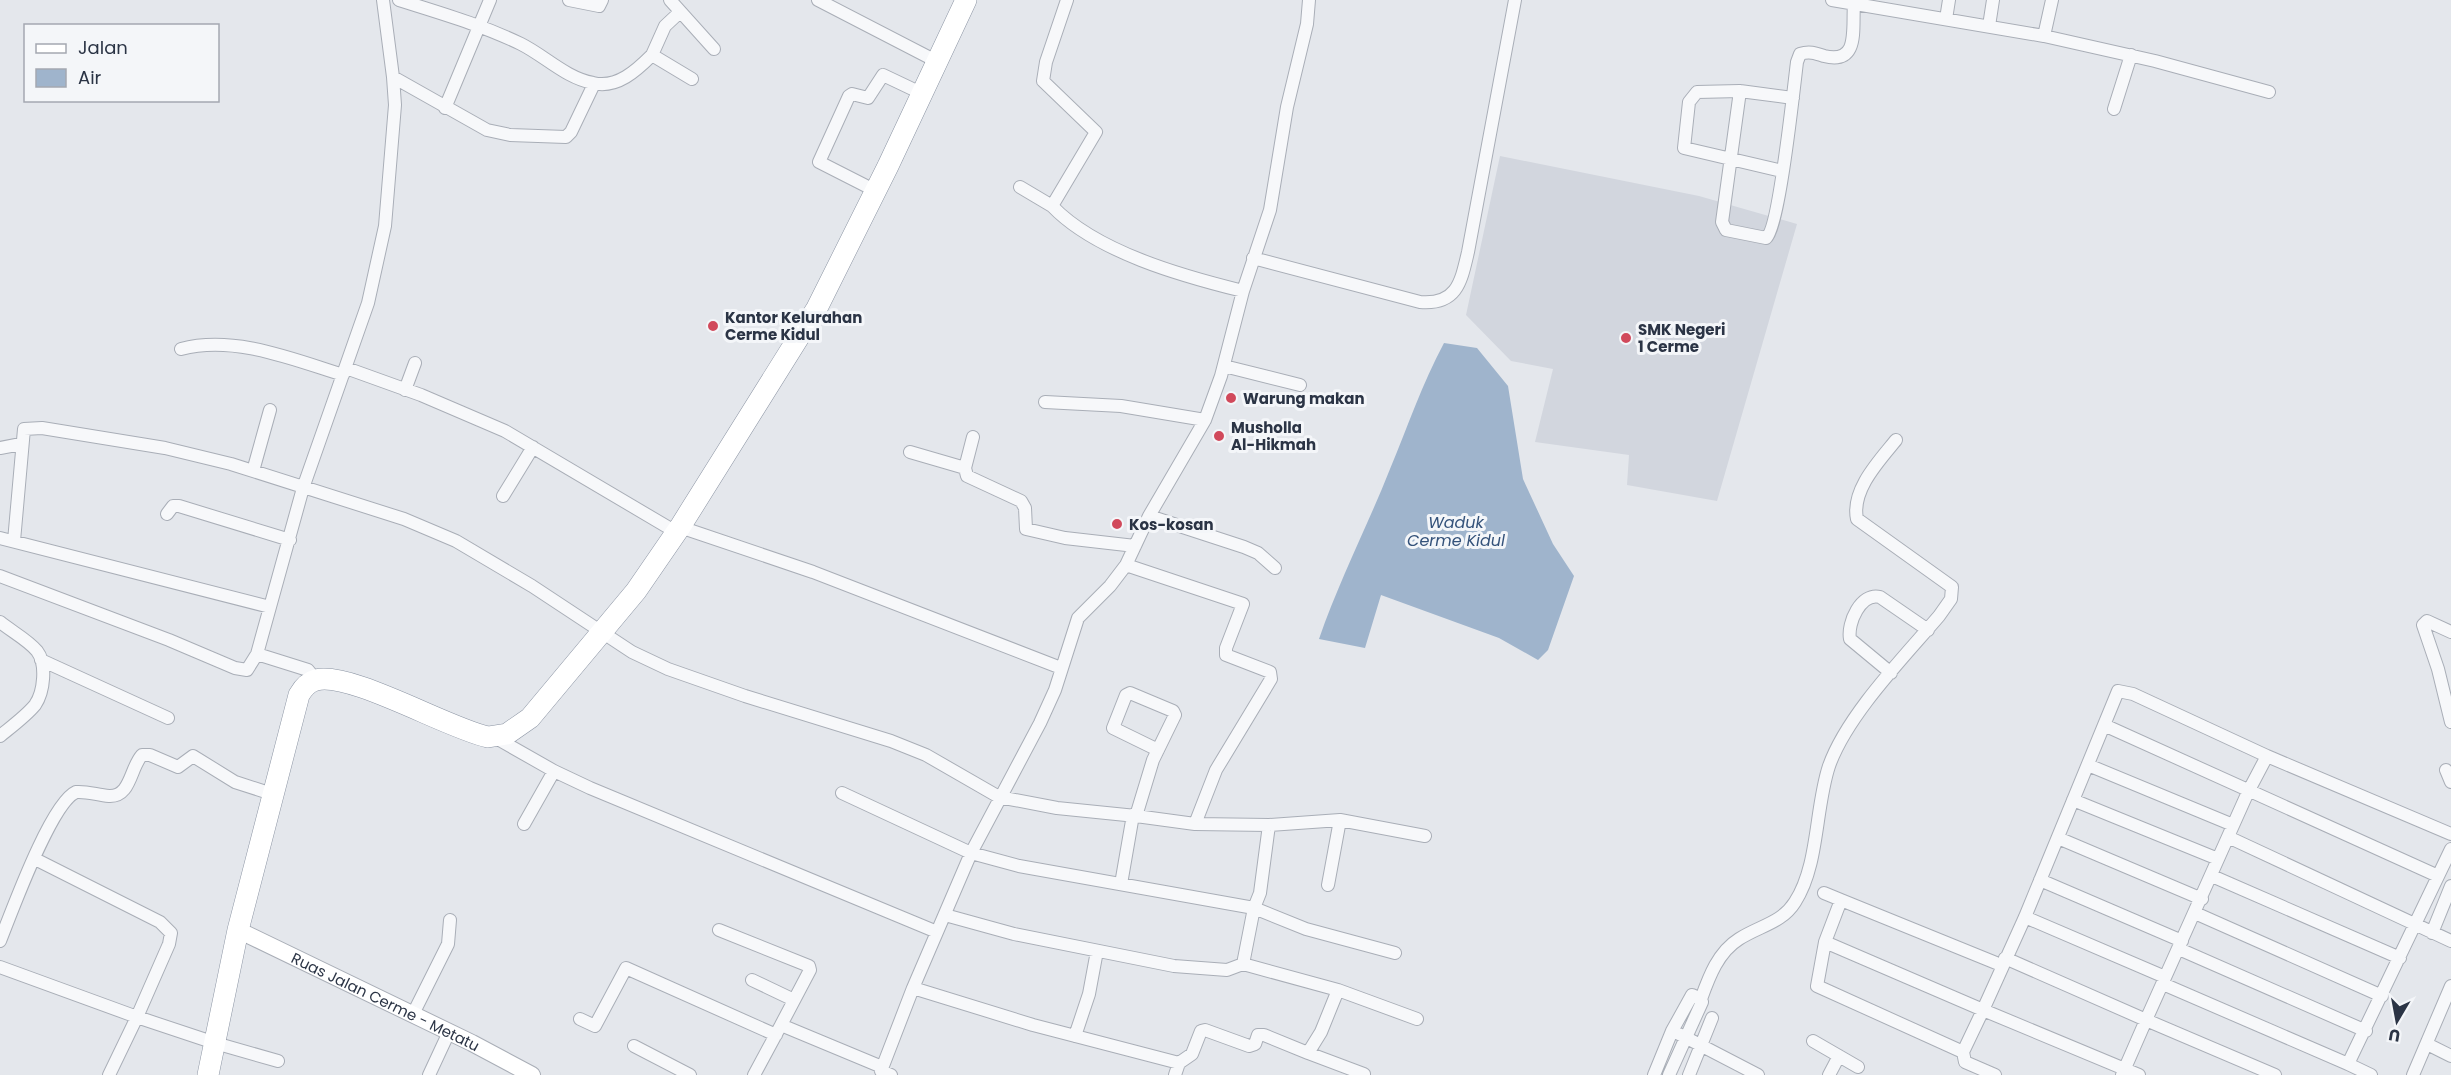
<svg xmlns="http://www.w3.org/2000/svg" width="2451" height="1075" font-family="Poppins,sans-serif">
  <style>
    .built { fill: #d2d6de }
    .water { fill: #9fb4cc }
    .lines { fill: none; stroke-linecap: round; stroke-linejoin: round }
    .street-casing { stroke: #a9aeb7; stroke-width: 14 }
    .secondary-casing { stroke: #a9aeb7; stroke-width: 18 }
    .highway-casing { stroke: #8b94a3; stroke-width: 22 }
    .street { stroke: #f7f8fa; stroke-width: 12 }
    .secondary { stroke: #fff; stroke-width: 16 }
    .highway { stroke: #fff; stroke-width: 21 }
    .poi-dot { fill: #d1495b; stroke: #f4f6f9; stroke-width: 2 }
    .labels { text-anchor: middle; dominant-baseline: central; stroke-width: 6; stroke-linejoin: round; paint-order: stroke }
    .poi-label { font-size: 15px; font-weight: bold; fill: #2b3445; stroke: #f4f6f9; text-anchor: start }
    .street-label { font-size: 15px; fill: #2b3445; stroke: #f4f6f9 }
    .water-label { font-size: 16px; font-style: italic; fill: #34527a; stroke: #f4f6f9 }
  </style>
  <rect width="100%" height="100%" fill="#e4e7ec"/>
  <path class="built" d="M 1500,156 L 1699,196 L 1797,224 L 1717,501 L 1627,485 L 1629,455 L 1535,442 L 1553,369 L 1511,361 L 1466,315 Z"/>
  <path class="water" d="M 1444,343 L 1477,348 L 1508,386 L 1523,479 L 1553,544 L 1574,576 L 1548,650 L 1538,660 L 1499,638 L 1381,595 L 1365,648 L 1319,639 C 1339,581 1367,527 1390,469 C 1408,426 1422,384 1444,343 Z"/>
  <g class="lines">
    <g class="street-casing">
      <path id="street" d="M 383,0 L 393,77 L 487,130 L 510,135 L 566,137 L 571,132 L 594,84
        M 399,0 C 440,13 482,25 521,44 C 545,56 566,78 593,83 C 617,89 637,70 652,55
        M 569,0 L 599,6 L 602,0
        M 670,0 L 714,49
        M 818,0 L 938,62
        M 1067,0 L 1046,62 L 1043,81 L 1096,132 L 1052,206 C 1096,252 1182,276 1243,291
        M 1832,0 L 2044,36 L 2155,61 L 2269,92
        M 680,12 L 665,26 L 652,55 L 692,79
        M 1946,19 L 1949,0
        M 1989,26 L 1993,0
        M 2044,36 L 2052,0
        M 1740,91 L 1722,222 L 1726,230 L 1766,238 C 1779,229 1794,86 1797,62 L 1800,54 C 1809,51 1815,53 1824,56 C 1860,65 1852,29 1854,4
        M 445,108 L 490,0
        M 2114,109 L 2131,55
        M 1782,171 L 1684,148 L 1689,102 L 1697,92 L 1740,91 L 1793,98
        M 1020,187 L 1052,206
        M 876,191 L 819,162 L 849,96 L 852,94 L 868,98 L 883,75 L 923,94
        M 1253,258 L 1420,302 C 1457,305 1461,282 1468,252 L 1515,0
        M 181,349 C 234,335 292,359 343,375
        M 1224,366 L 1300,385
        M 346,368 L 421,395 L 505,431 L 676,532
        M 405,390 L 415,363
        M 1045,402 L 1121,406 L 1205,420
        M 973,437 L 965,468 L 967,476 L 1021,501 L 1025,508 L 1026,529 L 1065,538 L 1135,546
        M 0,448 L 21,444
        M 910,452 L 965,468
        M 253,471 L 270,410
        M 503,496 L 533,447
        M 167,514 L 173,506 L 179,506 L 290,540
        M 1149,516 L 1244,547 L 1258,553 L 1275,568
        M 680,527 L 813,572 L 1061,668
        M 0,538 L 270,607 L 303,488 L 368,303 L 385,226 L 395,105 L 393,77
        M 14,541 L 24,429 L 42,428 L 165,448 L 231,464 L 404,519 L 456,541 L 532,586 L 632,652 L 668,669 L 745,696 L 891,741 L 926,755 L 999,797 L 1057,808 L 1136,816
        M 1126,565 L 1243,604 L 1226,648 L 1226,655 L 1270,672 L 1271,679 L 1216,770 L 1195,824 L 1269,825 L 1340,820 L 1425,836
        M 0,576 L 169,640 L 235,668 L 247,670 L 257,654
        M 270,607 L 257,654 L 308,670 L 316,680
        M 0,622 C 11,631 28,640 37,651 C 47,664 44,692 35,705 C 26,716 11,727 0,736
        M 2451,632 L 2427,621 L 2423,625 L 2438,669 L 2451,722
        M 41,660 L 168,718
        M 1891,673 L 1850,639 C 1847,623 1861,592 1880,597 L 1928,630
        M 2104,725 L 2438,876
        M 496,738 L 554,771 L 590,788 L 937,932
        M 1158,750 L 1113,728 L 1126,695 L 1130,693 L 1173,711 L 1175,715 L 1153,760 L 1136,816 L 1195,824
        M 2267,756 L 2248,792 L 2146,1020 L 2275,1075
        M 2088,765 L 2233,825
        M 2446,770 L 2451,782
        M 842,793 L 971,853 L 1019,866 L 1254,908 L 1260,893 L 1269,825
        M 2073,800 L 2218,859
        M 524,824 L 554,771
        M 2228,837 L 2451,941
        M 2058,838 L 2202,899
        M 2212,876 L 2400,958
        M 2040,880 L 2182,941
        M 1121,884 L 1133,815
        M 1328,885 L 1340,820
        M 1824,893 L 1841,900
        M 2195,913 L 2382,996
        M 2025,917 L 2165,977
        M 719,930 L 809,966 L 810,970 L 781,1025
        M 2432,933 L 2451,886
        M 0,941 C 12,911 51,803 76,792 C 87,791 97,795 109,796 C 131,797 130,768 142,755 L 150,755 L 178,767 L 193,756 L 235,782 L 272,794
        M 1825,942 L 1841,900 L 2001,965
        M 2179,949 L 2366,1031
        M 2005,958 L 2146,1020 L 2122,1075
        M 1243,964 L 1254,908 L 1306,929 L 1395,953
        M 0,967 L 137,1017 L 169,944 L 171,933 L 160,922 L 35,859
        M 752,980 L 794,1000
        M 2163,984 L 2348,1064 L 2451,849
        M 913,988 L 1033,1025 L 1179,1063 L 1192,1054 L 1201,1031 L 1205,1030 L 1249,1046 L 1255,1044 L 1258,1035 L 1264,1035 L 1308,1053 L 1321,1032 L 1338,990 L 1243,964 L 1227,970 L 1174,966 L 1014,934 L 945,915
        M 1338,990 L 1417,1019
        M 1701,999 C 1709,977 1718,952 1739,939 C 1759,926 1782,923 1795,902 C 1819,865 1815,808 1829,766 C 1847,715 1904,657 1939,616 L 1951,599 L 1952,587 L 1857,519 C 1851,490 1879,461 1896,440
        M 413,1014 L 448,944 L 450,920
        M 580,1019 L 595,1026 L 626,968 L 776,1035
        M 1679,1034 L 1758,1075
        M 1075,1036 L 1089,994 L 1097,951
        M 1813,1041 L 1858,1067
        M 2427,1044 L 2451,1056
        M 634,1046 L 690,1075
        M 1963,1052 L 1817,986 L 1825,942 L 1983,1010 L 2025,917 L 2118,691 L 2133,694 L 2267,756 L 2451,834
        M 1308,1053 L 1364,1074
        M 2348,1064 L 2371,1075
        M 109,1075 L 137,1017 L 215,1043 L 278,1061
        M 429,1075 L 449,1032
        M 754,1075 L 781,1025 L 882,1067
        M 891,1075 L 881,1071 L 913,988 L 971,853 L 1040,723 L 1055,690 L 1078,618 L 1110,586 L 1126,565 L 1149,516 L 1205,420 L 1221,376 L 1243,291 L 1270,210 L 1287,107 L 1307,24 L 1309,0
        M 1175,1075 L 1179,1063
        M 1654,1075 L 1672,1031 L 1692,995 L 1701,999 L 1702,1002 L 1669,1075
        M 1689,1075 L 1712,1018
        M 1829,1075 L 1839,1056
        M 1995,1075 L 1965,1062 L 1963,1052 L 1983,1010 L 2139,1075
        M 2413,1075 L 2451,986"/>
    </g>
    <g class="secondary-casing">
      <g id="secondary">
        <path id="s1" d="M 238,930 L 472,1043 L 532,1075"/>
      </g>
    </g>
    <g class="highway-casing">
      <path id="highway" d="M 208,1075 L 238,930 L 299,695 C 303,688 308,682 316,680 C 350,671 449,729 488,737 L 507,734 L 530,718 L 636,591 L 680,527 L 817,308 L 888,166 L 966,0"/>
    </g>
    <use href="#street" class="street"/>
    <use href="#secondary" class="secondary"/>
    <use href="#highway" class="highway"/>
  </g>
  <g class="poi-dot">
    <circle cx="713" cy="326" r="6"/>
    <circle cx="1626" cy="338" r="6"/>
    <circle cx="1231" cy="398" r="6"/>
    <circle cx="1219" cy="436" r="6"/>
    <circle cx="1117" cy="524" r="6"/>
  </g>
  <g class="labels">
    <g class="poi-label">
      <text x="725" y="317">Kantor Kelurahan<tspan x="725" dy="17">Cerme Kidul</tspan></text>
      <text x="1638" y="329">SMK Negeri<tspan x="1638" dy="17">1 Cerme</tspan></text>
      <text x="1243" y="398">Warung makan</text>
      <text x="1231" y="427">Musholla<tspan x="1231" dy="17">Al-Hikmah</tspan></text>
      <text x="1129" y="524">Kos-kosan</text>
    </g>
    <g class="street-label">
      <text stroke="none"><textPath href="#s1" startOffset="164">Ruas Jalan Cerme - Metatu</textPath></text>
    </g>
    <g class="water-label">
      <text x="1456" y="522">Waduk<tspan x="1456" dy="18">Cerme Kidul</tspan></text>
    </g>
  </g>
  <rect x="24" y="24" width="195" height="78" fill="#f4f6f9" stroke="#a4a8b1" stroke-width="1.5"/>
  <rect x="36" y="44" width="30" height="9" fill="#ffffff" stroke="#a4a8b1" stroke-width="1.5"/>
  <text x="78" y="54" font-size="18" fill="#2b3445">Jalan</text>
  <rect x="36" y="69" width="30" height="18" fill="#9fb4cc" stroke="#a4a8b1" stroke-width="1.5"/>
  <text x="78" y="84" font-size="18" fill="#2b3445">Air</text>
  <g transform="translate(2397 1021) rotate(190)" stroke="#f4f6f9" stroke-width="4.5" paint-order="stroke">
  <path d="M0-4.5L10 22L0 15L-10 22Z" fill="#2b3445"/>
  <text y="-9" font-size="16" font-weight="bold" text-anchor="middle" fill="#2b3445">U</text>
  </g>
</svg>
